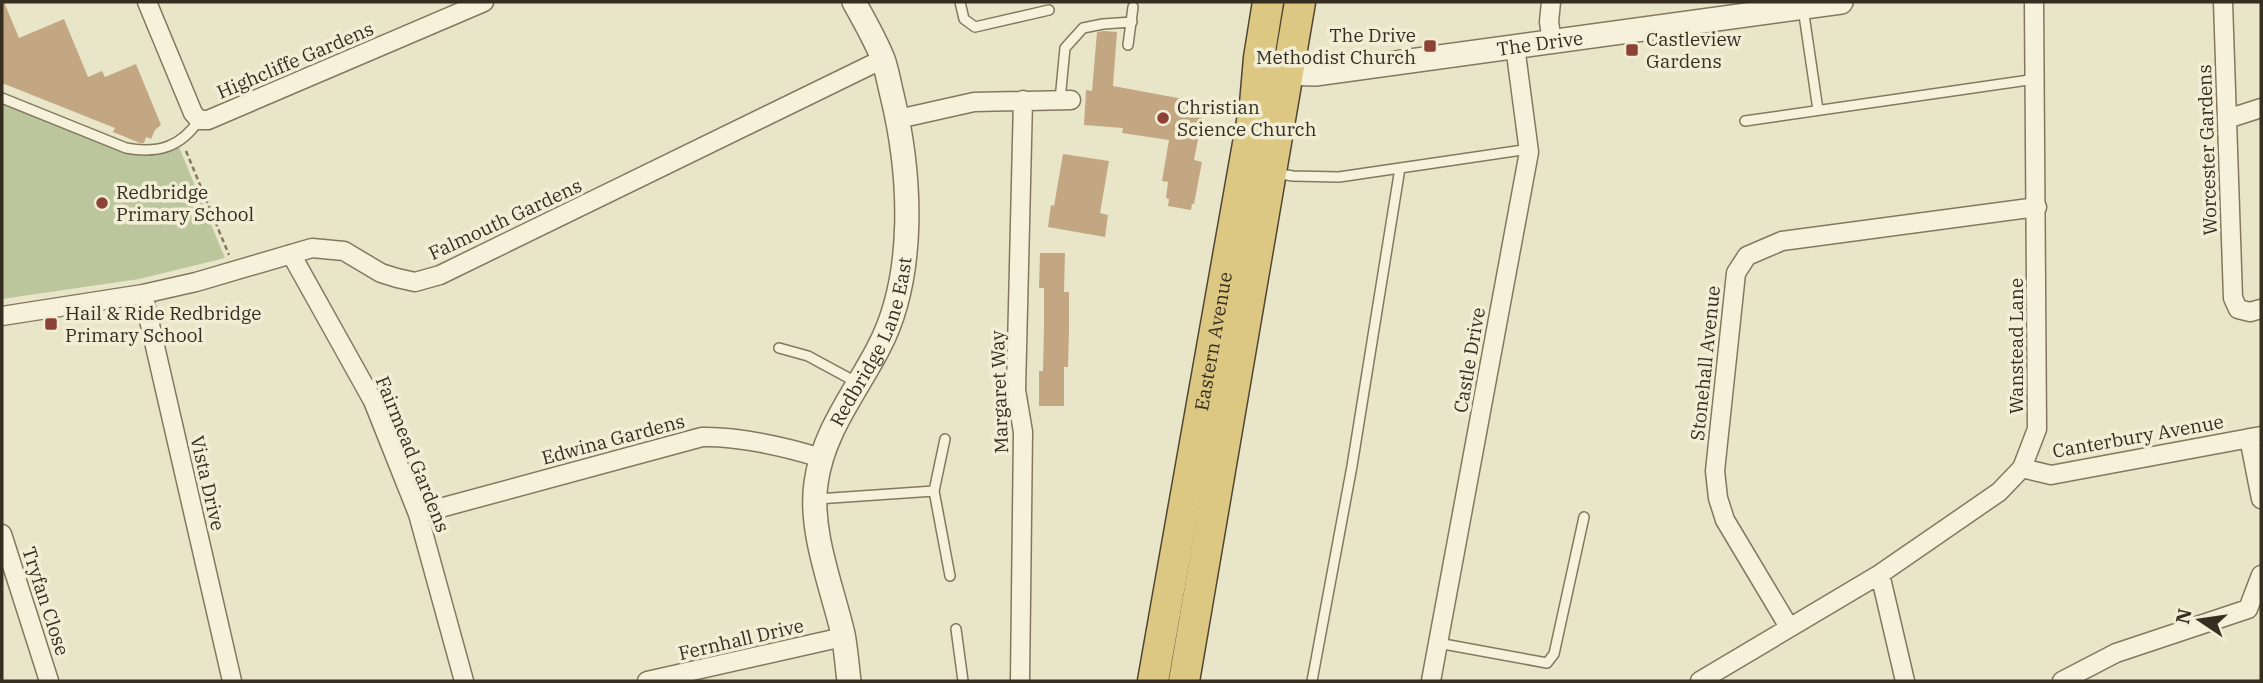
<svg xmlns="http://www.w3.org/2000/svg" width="2263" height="683" font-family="'IBM Plex Serif',serif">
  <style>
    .green { fill: #bbc69c }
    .building { fill: #c3a782 }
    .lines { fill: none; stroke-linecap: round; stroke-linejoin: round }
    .service-casing { stroke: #83785f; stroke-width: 12 }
    .minor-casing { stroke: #83785f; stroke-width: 21 }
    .tertiary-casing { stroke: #83785f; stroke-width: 26 }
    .trunk-casing { stroke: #524632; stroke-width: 33 }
    .path { stroke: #83785f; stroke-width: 2.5; stroke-dasharray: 5 3.5; stroke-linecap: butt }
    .service { stroke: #f5f1da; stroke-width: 9 }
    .minor { stroke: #f5f1da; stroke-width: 18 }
    .tertiary { stroke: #f5f1da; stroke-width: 23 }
    .trunk { stroke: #dcc783; stroke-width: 30 }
    .poi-dot { fill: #8c4235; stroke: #f2eed6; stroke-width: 2.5 }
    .labels { text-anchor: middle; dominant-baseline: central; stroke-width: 7; stroke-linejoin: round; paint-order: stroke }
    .poi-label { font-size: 19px; fill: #352e21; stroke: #f2eed6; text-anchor: start }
    .street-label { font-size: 19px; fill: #352e21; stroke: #f2eed6 }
  </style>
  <rect width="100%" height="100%" fill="#e9e5c8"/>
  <path class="green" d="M 2,102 L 131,153 L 156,155 L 179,147 L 225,258 L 139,279 L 2,299 Z"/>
  <path class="building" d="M 2,2 L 4,2 L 19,38 L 64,19 L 88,77 L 102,71 L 105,77 L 136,64 L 161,125 L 155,130 L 151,139 L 146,137 L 144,143 L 140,143 L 113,132 L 115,128 L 2,83 Z
    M 1104,31 L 1117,32 L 1113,86 L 1205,103 L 1194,160 L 1202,162 L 1194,204 L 1192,204 L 1191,210 L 1168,206 L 1169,199 L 1166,198 L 1168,182 L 1162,181 L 1169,140 L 1122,133 L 1123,128 L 1084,125 L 1086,90 L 1092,91 L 1097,32 Z
    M 1063,154 L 1109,161 L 1100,213 L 1108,215 L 1105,237 L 1048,227 L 1051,205 L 1054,206 Z
    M 1040,253 L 1065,253 L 1064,292 L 1069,292 L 1069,331 L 1068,367 L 1064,367 L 1064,406 L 1039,406 L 1039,371 L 1043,371 L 1044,327 L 1044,288 L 1039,288 Z"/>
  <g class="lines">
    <g class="service-casing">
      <path id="service" d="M 960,2 L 964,19 L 975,27 L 1049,10
        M 1803,8 L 1818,110
        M 1128,45 L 1133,7
        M 2,98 L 126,148 C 158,154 181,147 199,120
        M 1060,100 L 1065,48 L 1083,28 L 1103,24 L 1132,22
        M 1745,121 L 2036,79
        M 1274,173 L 1293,176 L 1339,177 L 1529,149
        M 779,348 L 808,356 L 856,382
        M 945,439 L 934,491 L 950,576
        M 817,499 L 934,491
        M 956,629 L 963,681
        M 1438,643 L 1547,663 L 1554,654 L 1584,517
        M 1312,681 L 1352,466 L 1400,168"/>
    </g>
    <g class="minor-casing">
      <path id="minor" d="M 147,2 L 193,113 L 199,120 L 208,120 L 484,2
        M 1551,2 L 1549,22 L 1552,41
        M 2223,2 L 2233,298 L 2238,309 L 2250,312 L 2261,309
        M 898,119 L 974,102 L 1071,100
        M 2227,119 L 2261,108
        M 291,254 L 373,401 L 418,514 L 464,681
        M 143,294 L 232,681
        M 2,316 L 143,294 L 196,282 L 312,248 L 344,251 L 381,273 L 397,278 L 415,282 L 440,275 L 883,59
        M 2249,438 L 2261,499
        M 2022,468 L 2051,475 L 2261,436
        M 418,514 L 702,437 C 737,436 787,447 821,458
        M 2,534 L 49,681
        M 1880,574 L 1905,681
        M 1789,627 L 1725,520 L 1718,498 L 1715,471 L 1736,273 L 1747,256 L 1782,241 L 2037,207
        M 647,681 L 843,637
        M 1020,681 L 1023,432 L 1016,390 L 1023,100
        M 1431,681 L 1529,152 L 1515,46
        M 1700,681 L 1880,574 L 1999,492 L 2022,468 L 2037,429 L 2034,2
        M 2062,681 L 2116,653 L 2248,609 L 2261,575"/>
    </g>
    <g class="tertiary-casing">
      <g id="tertiary">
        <path id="s1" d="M 1275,76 L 1279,73 L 1315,74 L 1841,2"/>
        <path id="s2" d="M 849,681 C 847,666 846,649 843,634 C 832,587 809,531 816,483 C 823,432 855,393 878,349 C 917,276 911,173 892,95 C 889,83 887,70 883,59 C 875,39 864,20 854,2"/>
      </g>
    </g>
    <g class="trunk-casing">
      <g id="trunk">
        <path id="s3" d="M 1153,681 L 1255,104 L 1259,58 L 1268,2"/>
        <path d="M 1184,681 L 1300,2"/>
      </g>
    </g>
    <path class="path" d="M 186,151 L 229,255"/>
    <use href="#service" class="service"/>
    <use href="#minor" class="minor"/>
    <use href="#tertiary" class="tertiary"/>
    <use href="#trunk" class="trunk"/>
  </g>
  <g class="poi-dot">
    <rect x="1423" y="39" width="14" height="14" rx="3.5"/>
    <rect x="1625" y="43" width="14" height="14" rx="3.5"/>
    <circle cx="1163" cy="118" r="7"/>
    <circle cx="102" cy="203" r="7"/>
    <rect x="44" y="317" width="14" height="14" rx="3.5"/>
  </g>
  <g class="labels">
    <g class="poi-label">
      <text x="1416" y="35" text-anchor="end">The Drive<tspan x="1416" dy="22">Methodist Church</tspan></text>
      <text x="1646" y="39">Castleview<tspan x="1646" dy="22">Gardens</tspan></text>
      <text x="1177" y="107">Christian<tspan x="1177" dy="22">Science Church</tspan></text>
      <text x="116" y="192">Redbridge<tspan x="116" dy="22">Primary School</tspan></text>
      <text x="65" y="313">Hail &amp; Ride Redbridge<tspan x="65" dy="22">Primary School</tspan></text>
    </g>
    <g class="street-label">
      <text stroke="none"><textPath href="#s1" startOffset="268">The Drive</textPath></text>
      <text transform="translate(295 60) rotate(-23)">Highcliffe Gardens</text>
      <text transform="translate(2207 150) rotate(-92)">Worcester Gardens</text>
      <text transform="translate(505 219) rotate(-25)">Falmouth Gardens</text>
      <text stroke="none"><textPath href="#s2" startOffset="355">Redbridge Lane East</textPath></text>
      <text stroke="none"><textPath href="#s3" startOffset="345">Eastern Avenue</textPath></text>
      <text transform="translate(2016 346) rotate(-90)">Wanstead Lane</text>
      <text transform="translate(1469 360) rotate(-80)">Castle Drive</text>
      <text transform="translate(1705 363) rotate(-84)">Stonehall Avenue</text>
      <text transform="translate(999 392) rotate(-92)">Margaret Way</text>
      <text transform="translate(2138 436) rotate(-10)">Canterbury Avenue</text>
      <text transform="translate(613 439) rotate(-15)">Edwina Gardens</text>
      <text transform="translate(413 454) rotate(68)">Fairmead Gardens</text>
      <text transform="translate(208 483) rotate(77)">Vista Drive</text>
      <text transform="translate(46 601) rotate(72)">Tryfan Close</text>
      <text transform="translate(741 639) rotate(-13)">Fernhall Drive</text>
    </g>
  </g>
  <rect width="2263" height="683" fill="none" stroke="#352e21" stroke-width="7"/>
  <g transform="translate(2200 620) rotate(283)" stroke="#f2eed6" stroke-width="5" paint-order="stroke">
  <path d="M0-5L12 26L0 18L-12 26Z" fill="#352e21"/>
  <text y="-10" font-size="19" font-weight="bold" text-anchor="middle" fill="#352e21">N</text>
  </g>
</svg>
